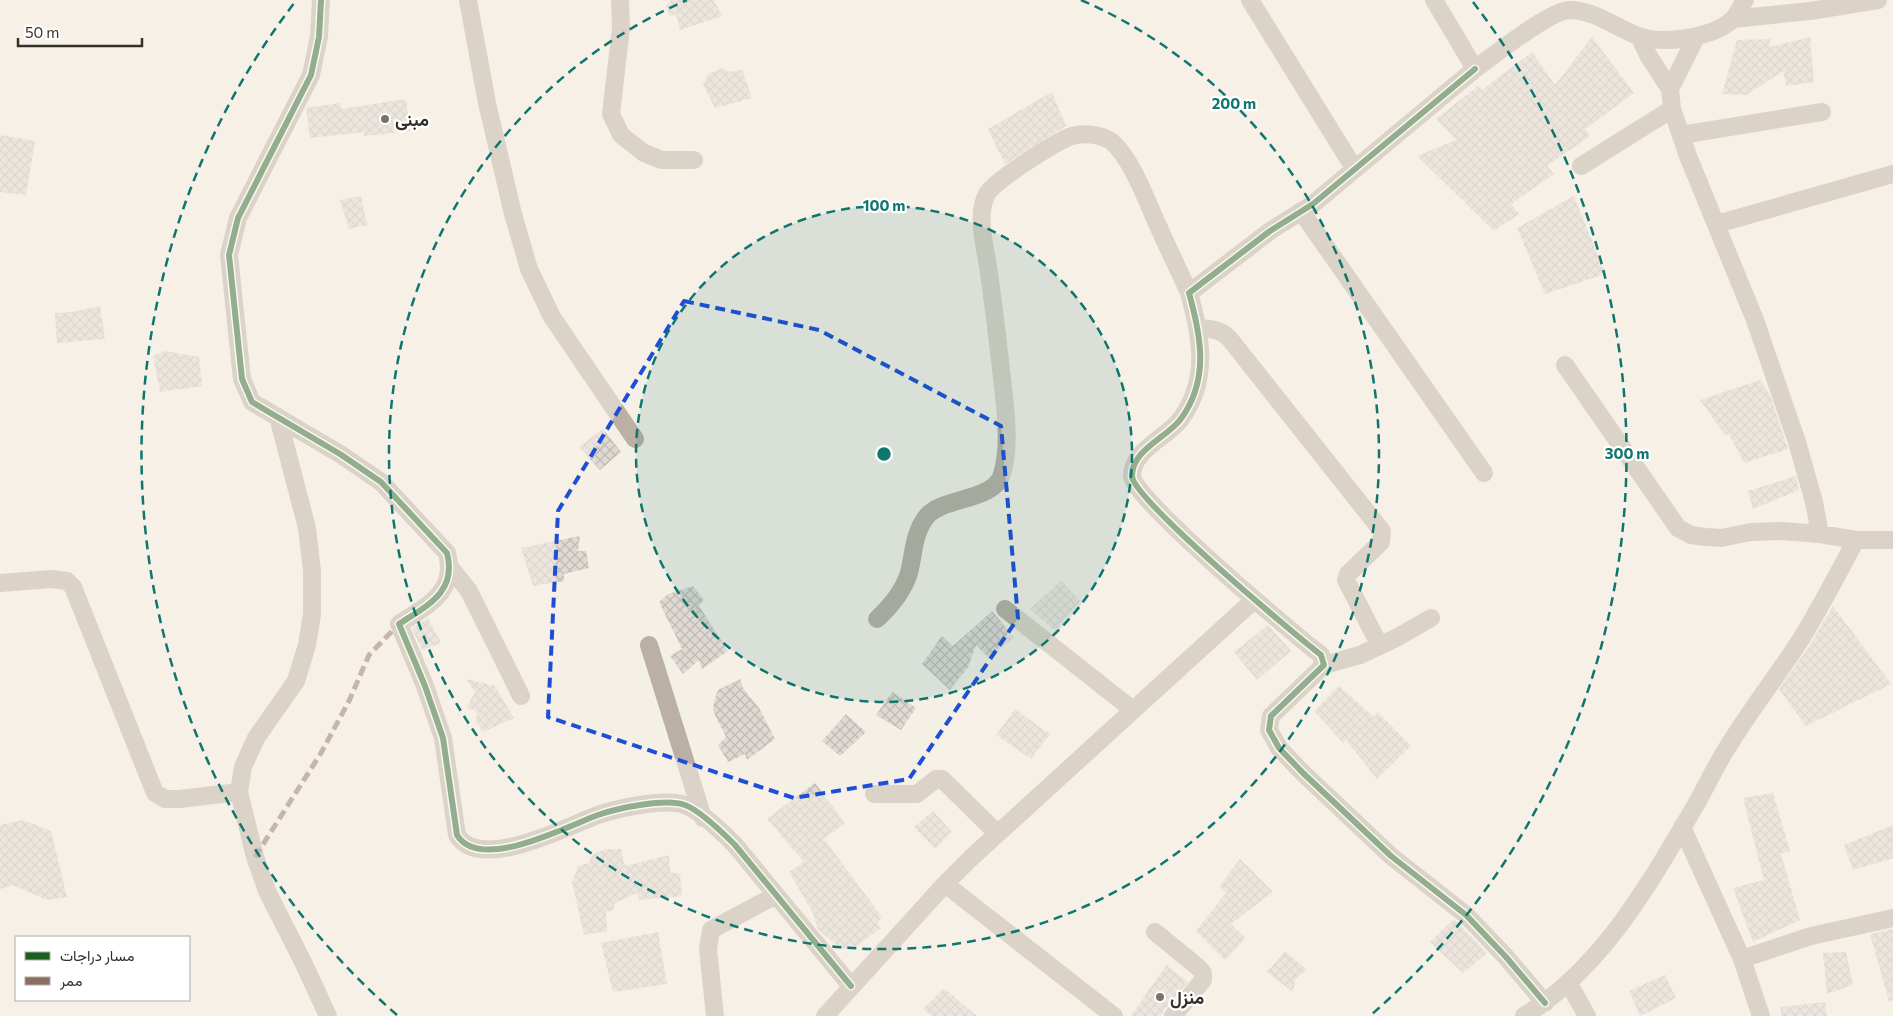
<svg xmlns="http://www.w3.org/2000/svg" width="1893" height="1016" font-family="Commissioner,Vazirmatn,sans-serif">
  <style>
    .building { fill: url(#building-cross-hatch) }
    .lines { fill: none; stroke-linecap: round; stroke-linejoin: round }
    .street { stroke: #bab0a4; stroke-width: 18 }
    .quiet { stroke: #8d6e63; stroke-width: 5; stroke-dasharray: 10 5; stroke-linecap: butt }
    .cycleway-casing { stroke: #fff; stroke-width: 9 }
    .cycleway { stroke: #1b5e20; stroke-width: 6 }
    .marked { fill: none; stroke: #1d4ed8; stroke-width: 4; stroke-dasharray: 10 6; stroke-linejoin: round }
    .ring { fill: none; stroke: #0f766e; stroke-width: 2.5; stroke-dasharray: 9 6 }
    .poi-dot { fill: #78736b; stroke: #fff; stroke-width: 2 }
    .labels { text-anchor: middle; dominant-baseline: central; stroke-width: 4.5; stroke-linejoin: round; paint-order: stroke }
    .poi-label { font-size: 18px; font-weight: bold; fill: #343029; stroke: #fff; text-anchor: start }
    .centre { fill: #0f766e; stroke: #fff; stroke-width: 2.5 }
    .ring-label { font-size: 15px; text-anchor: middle; font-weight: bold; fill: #0f766e; stroke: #fff; stroke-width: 4.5; stroke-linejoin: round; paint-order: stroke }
  </style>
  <defs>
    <pattern id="building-cross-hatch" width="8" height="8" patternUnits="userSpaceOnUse" patternTransform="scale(1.25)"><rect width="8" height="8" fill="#dfd8d3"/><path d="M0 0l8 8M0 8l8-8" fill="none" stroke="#c0bab5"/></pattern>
  </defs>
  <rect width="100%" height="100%" fill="#f5f0e6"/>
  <path class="building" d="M 671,0 L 714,0 L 722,16 L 680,30 L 676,14 L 670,17 L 666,5 Z
    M 1592,37 L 1634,93 L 1585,129 L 1590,136 L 1547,166 L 1554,174 L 1511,204 L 1519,214 L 1494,231 L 1417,156 L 1456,140 L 1436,119 L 1478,86 L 1482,90 L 1532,52 L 1555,85 Z
    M 1810,37 L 1814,82 L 1786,86 L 1783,71 L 1746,95 L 1722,94 L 1737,40 L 1770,39 L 1770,47 Z
    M 723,68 L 730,72 L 742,70 L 752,98 L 715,108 L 703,85 L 708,74 Z
    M 1052,92 L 1066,126 L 1005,164 L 988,129 Z
    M 406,99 L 410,131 L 364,136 L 364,132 L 310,138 L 306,108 L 340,103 L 341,109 Z
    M 0,135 L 35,141 L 26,195 L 0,192 Z
    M 361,196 L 367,225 L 349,229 L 340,200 Z
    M 1574,196 L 1605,274 L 1545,294 L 1517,228 Z
    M 100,306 L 105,339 L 57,343 L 55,313 L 72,312 Z
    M 165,351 L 199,357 L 202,386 L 160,392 L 153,356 Z
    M 1760,380 L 1770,395 L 1788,449 L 1744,463 L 1729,434 L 1725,435 L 1700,400 Z
    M 603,429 L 621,452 L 600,470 L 579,447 Z
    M 1796,476 L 1799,490 L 1753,509 L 1748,491 Z
    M 580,536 L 578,551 L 586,551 L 589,568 L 564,574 L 564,581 L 533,586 L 521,548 Z
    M 1061,581 L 1080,601 L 1055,631 L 1030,609 Z
    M 693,586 L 704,600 L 699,606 L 728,651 L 702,669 L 699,660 L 683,674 L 670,656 L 682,649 L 659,602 L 668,594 Z
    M 1833,606 L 1891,684 L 1806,726 L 1779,689 L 1810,645 Z
    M 992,611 L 1014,637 L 989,658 L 976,645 L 968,667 L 950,690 L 922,664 L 942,636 L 953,646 Z
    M 428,618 L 441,643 L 422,650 L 412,628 Z
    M 1268,625 L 1291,651 L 1257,680 L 1234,652 Z
    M 466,679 L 495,686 L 514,718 L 483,732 L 475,720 L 478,713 L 467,707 L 475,692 Z
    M 740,679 L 743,688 L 759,708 L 775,739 L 747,760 L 745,754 L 728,762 L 718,745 L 726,737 L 713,711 L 714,702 L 718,690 Z
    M 1339,686 L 1374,717 L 1378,712 L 1411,746 L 1377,779 L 1346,740 L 1343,743 L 1314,711 Z
    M 892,692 L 916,708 L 901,730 L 876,715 Z
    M 1015,709 L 1050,734 L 1031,759 L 996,735 Z
    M 846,714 L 866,732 L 840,756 L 822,741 Z
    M 815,783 L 845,823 L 824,839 L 882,917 L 877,923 L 881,928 L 854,948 L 841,949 L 818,929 L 813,913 L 789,872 L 804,862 L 767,819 Z
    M 1773,793 L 1790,851 L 1781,854 L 1800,920 L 1753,942 L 1733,888 L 1764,880 L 1743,798 Z
    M 933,811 L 952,832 L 935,849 L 914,827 Z
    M 23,820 L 51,831 L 67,897 L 47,900 L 13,885 L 0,889 L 0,825 Z
    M 1893,825 L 1893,858 L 1853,870 L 1844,845 Z
    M 605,849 L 621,849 L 625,866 L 669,855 L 670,872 L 680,874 L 682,896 L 639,900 L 637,893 L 615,903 L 613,910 L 606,912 L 607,931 L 584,935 L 572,882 L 578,866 L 589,863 L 592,855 Z
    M 1240,859 L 1273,892 L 1231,924 L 1246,938 L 1225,960 L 1196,931 L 1226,893 L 1220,886 Z
    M 1454,919 L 1487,953 L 1463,973 L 1430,942 Z
    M 1893,929 L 1893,1000 L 1889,1001 L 1870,934 Z
    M 658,932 L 667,984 L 613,992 L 601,943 Z
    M 1285,951 L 1307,970 L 1296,978 L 1293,992 L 1267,972 Z
    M 1846,952 L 1853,985 L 1827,994 L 1823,953 Z
    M 1166,965 L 1188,982 L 1165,1009 L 1161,1016 L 1131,1016 Z
    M 1665,975 L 1676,998 L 1640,1016 L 1629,991 Z
    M 944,988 L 977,1016 L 932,1016 L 923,1009 Z
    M 1825,1002 L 1827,1016 L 1781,1016 L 1781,1007 Z"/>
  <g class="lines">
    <path class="street" d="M 321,0 L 319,37 L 311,75 L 238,218 L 229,255 L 242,379 L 252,402 L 340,454 L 381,482 L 447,553 C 457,592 428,605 399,624 L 425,686 L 443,738 L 457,835 C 480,873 567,826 598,815 C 618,808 665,798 685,805 C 701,811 723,833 735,845 L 851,986
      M 468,0 L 487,103 L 513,214 L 529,269 L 552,317 L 635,439
      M 620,0 L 621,28 L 611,114 L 621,135 L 644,153 L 662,160 L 694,160
      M 1250,0 L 1354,168
      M 1434,0 L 1475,69 C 1493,56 1551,9 1571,10 C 1596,11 1616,28 1638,36 C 1663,45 1713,38 1733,19 C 1738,14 1741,6 1745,0
      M 1733,19 L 1810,11 L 1878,0
      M 1639,36 L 1648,55 L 1670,89 L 1672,109 L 1688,156 L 1755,320 L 1797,442 L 1814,502 L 1820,534
      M 1475,69 L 1313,204 L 1270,231 L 1189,293 C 1201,336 1210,380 1180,420 C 1166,438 1132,450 1132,476 C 1133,499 1295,635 1321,655 L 1324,665 L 1271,716 L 1269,730 L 1279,748 L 1303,773 L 1391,856 L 1466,915 L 1506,957 L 1545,1003
      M 1670,89 L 1696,37
      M 1681,135 L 1822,112
      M 1581,166 L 1672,109
      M 1301,211 L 1484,473
      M 1717,224 L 1893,174
      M 1199,328 C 1210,329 1220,329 1229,338 L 1382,531 L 1381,542 L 1348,574 L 1346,580 L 1380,646
      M 1565,365 L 1678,528 L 1691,535 L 1706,537 L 1721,538 L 1751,532 L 1782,531 L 1820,534 L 1856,540 L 1893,540
      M 278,417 L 307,528 L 312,571 L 312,614 L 307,645 L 296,681 L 256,738 L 243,767 L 239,792 L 255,857 L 267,891 L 303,962 L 328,1016
      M 450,567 L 469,591 L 521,696
      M 0,583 L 51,579 L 67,581 L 73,587 L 155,793 L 165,799 L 179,799 L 239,792
      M 1005,609 L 1133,710
      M 877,619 C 891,606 903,592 909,573 C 914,554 913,533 927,516 C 943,497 995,501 1002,474 C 1011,444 1005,408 1002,378 C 998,343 994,308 989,273 C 986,249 975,216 987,194 C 995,180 1053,144 1069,137 C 1081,132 1102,134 1112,142 C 1133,160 1148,205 1160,230 C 1169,251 1180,272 1189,293
      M 649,645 L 703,818
      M 1324,665 L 1360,655 L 1396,638 L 1431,618
      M 874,794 L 917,794 L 936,779 L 942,779 L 997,833
      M 1682,827 L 1742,959 L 1811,936 L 1893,918
      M 945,884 L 1114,1016
      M 1155,932 L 1199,968 L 1203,973 L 1203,980 L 1173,1016
      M 1742,959 L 1761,1016
      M 1569,984 L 1587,1016
      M 715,1016 L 708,949 L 711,930 L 776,895
      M 825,1016 L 945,884 L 971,858 L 1254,600
      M 1524,1016 C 1604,967 1651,881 1698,801 C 1708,783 1717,763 1729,745 C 1751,709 1778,675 1801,639 C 1821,607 1838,573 1856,540"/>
    <path class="quiet" d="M 255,857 L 321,753 L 349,701 L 369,655 L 399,624"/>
    <g class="cycleway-casing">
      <path id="cycleway" d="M 321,0 L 319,37 L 311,75 L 238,218 L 229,255 L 242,379 L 252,402 L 340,454 L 381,482 L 447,553 C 457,592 428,605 399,624 L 425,686 L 443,738 L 457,835 C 480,873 567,826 598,815 C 618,808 665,798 685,805 C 701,811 723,833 735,845 L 851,986
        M 1475,69 L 1313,204 L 1270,231 L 1189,293 C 1201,336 1210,380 1180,420 C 1166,438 1132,450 1132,476 C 1133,499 1295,635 1321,655 L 1324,665 L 1271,716 L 1269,730 L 1279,748 L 1303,773 L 1391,856 L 1466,915 L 1506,957 L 1545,1003"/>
    </g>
    <use href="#cycleway" class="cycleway"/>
  </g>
  <path d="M0 0H1893V1016H0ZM 684,301 L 819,330 L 1001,426 L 1018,618 L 909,779 L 794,798 L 548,717 L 558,511 Z" fill="#f5f0e6" fill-opacity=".55" fill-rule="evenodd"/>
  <path class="marked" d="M 684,301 L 819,330 L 1001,426 L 1018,618 L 909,779 L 794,798 L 548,717 L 558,511 Z"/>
  <circle cx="884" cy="454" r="248" fill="#0f766e" fill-opacity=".12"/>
  <g class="ring">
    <circle cx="884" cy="454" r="248"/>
    <path d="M1081 0A495 495 0 1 1 687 0"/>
    <path d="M397 1015A743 743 0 0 1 295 2M1473 2A743 743 0 0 1 1371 1015"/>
  </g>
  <g class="poi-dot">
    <circle cx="385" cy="119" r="5"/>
    <circle cx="1160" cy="997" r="5"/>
  </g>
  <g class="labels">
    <g class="poi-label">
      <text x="395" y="119">مبنى</text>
      <text x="1170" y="997">منزل</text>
    </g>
  </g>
  <circle cx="884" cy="454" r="8" class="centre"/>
  <g class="ring-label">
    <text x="1234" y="109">200 m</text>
    <text x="884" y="211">100 m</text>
    <text x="1627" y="459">300 m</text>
  </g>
  <rect x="15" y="936" width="175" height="65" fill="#ffffff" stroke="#aeaca9"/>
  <rect x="25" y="952" width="25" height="8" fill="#1b5e20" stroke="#aeaca9"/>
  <text x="60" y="961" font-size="15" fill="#343029">مسار دراجات</text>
  <rect x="25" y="977" width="25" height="8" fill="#8d6e63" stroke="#aeaca9"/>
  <text x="60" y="986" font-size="15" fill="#343029">ممر</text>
  <path d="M18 38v8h124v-8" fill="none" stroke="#343029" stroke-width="2.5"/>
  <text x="25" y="38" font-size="15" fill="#343029" stroke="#ffffff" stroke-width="4" paint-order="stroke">50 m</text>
</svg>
